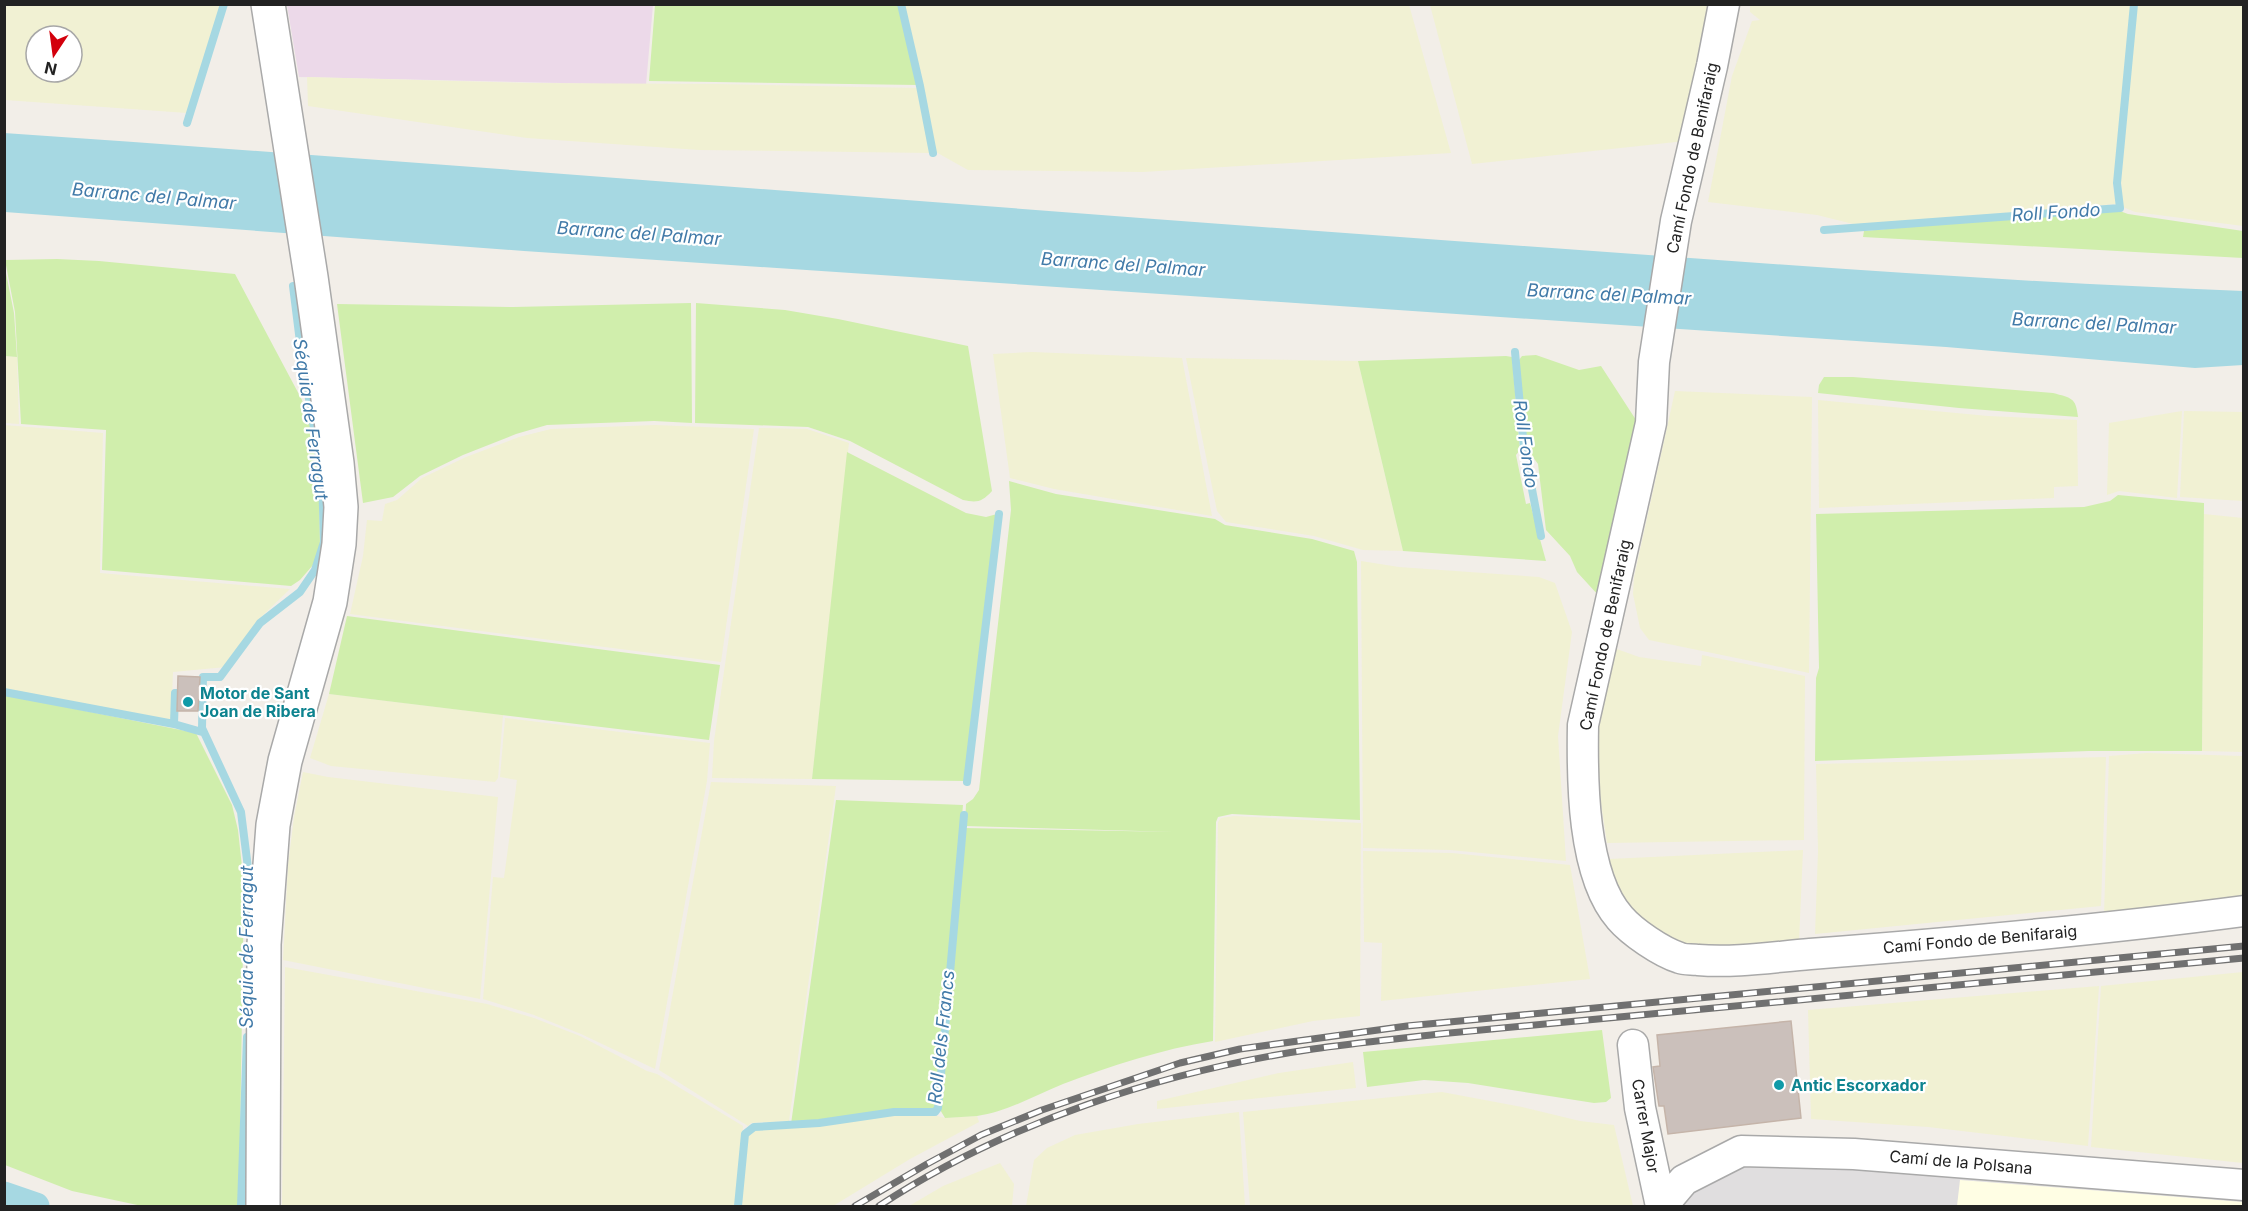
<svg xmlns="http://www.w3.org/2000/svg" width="2248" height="1211" font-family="Inter,sans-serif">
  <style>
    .residential { fill: #e0dedf }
    .industrial { fill: #ecd9e9 }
    .education { fill: #fffee4 }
    .farmland { fill: #f1f1d3; fill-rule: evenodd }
    .grass { fill: #d0eeac }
    .water { fill: #a6d8e2 }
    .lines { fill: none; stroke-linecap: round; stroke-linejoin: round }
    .stream { stroke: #a6d8e2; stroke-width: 8 }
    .canal { stroke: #a6d8e2; stroke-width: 27 }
    .building { fill: #cbc0bb; stroke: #c5b4a9; stroke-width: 1.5 }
    .minor-casing { stroke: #a9a9a9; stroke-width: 33 }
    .tertiary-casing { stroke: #a9a9a9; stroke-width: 36 }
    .minor { stroke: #fff; stroke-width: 30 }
    .tertiary { stroke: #fff; stroke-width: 33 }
    .rail-casing { stroke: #707070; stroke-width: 7 }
    .rail { stroke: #fff; stroke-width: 4.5; stroke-dasharray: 14; stroke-linecap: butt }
    .culture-dot { fill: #0f9aa8; stroke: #fff; stroke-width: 2 }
    .labels { text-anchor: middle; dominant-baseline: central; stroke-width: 4.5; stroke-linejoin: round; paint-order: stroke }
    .street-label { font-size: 16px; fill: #222; stroke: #fff }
    .culture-label { font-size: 16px; font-weight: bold; fill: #0d838f; stroke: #fff; text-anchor: start }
    .water-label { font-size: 18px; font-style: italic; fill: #417aa8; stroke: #fff }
  </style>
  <rect width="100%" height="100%" fill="#f2eee8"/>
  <path class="residential" d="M 1741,1151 L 2244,1185 L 2243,1206 L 1662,1206 Z"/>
  <path class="industrial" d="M 287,5 L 653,5 L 646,85 L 299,77 Z"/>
  <path class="education" d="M 1960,1180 L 2243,1202 L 2243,1206 L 1957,1206 Z"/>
  <path class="farmland" d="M 4,5 L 5,4 L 221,5 L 187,113 L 5,100 ZM 36,36 L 72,36 L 72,72 L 36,72 Z
    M 902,5 L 1409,5 L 1451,153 L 1143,172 L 968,170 L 934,151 Z
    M 1430,5 L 1713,5 L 1685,141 L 1472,164 Z
    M 1750,5 L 2131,5 L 2113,186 L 2116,204 L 1857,225 L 1817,215 L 1708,202 L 1732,76 L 1752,21 L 1760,20 L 1750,12 Z
    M 2136,5 L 2243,5 L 2243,226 L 2135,212 L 2123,207 L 2121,181 Z
    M 307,77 L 530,83 L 718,84 L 919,88 L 931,153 L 699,150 L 527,138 L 308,106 Z
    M 1032,352 L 1182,358 L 1212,516 L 1054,489 L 1010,478 L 993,354 Z
    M 4,356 L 17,357 L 19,424 L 5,423 Z
    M 1186,358 L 1358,361 L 1403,551 L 1363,550 L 1314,536 L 1226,522 L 1217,511 Z
    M 1675,391 L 1812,397 L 1809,673 L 1649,640 L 1640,628 L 1633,594 L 1634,577 Z
    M 1818,400 L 1988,416 L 2077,420 L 2078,486 L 2054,487 L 2054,498 L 1819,508 Z
    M 2182,411 L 2177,498 L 2119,491 L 2107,495 L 2109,423 Z
    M 2184,411 L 2243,412 L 2243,501 L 2180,497 Z
    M 4,425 L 103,433 L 100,573 L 290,589 L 257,621 L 226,667 L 173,672 L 171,721 L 5,690 Z
    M 655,425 L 754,429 L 721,662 L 350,614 L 363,556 L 367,520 L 382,521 L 385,504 L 397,500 L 422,478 L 466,457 L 519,437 L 551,429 Z
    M 759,428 L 807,429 L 849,443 L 812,779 L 712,778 L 714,741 Z
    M 2204,514 L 2243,518 L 2244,752 L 2202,751 Z
    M 1361,561 L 1399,567 L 1539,577 L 1555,583 L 1572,632 L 1558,736 L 1566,861 L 1450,850 L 1363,848 Z
    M 1614,648 L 1639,657 L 1701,666 L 1702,655 L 1805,676 L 1804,840 L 1607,843 L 1596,770 L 1599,723 Z
    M 329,694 L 503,715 L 498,778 L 495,782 L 331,766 L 310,758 Z
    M 505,718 L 710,743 L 707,781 L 655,1069 L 581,1034 L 534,1015 L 483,999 L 493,877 L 504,878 L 517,780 L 500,777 Z
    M 2147,753 L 2243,756 L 2243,899 L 2104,914 L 2109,756 Z
    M 2106,757 L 2101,906 L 1815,934 L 1818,851 L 1816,764 Z
    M 303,772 L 328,777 L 498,797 L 480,999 L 283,960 L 288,865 L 294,817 Z
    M 711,782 L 836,786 L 789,1121 L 751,1123 L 748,1126 L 659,1070 Z
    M 1234,816 L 1361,823 L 1360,1016 L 1313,1021 L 1215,1042 L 1218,822 L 1221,818 Z
    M 1803,850 L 1799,942 L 1731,951 L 1691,947 L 1652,928 L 1636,915 L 1620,891 L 1611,873 L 1609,859 Z
    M 1363,851 L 1452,853 L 1570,865 L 1590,979 L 1381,1001 L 1382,943 L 1364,942 Z
    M 285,967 L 487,1004 L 534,1018 L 580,1036 L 647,1071 L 657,1074 L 743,1126 L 736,1206 L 282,1206 Z
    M 2243,972 L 2243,1163 L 2091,1147 L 2101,986 Z
    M 2099,986 L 2088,1146 L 1928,1127 L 1811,1119 L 1808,1010 Z
    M 1353,1062 L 1356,1088 L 1157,1109 L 1157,1101 L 1279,1073 Z
    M 1442,1092 L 1522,1107 L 1580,1121 L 1614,1125 L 1633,1206 L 1250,1206 L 1243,1112 Z
    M 1239,1112 L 1245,1206 L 1026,1206 L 1034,1160 L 1047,1148 L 1075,1135 L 1138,1124 Z
    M 894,1114 L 930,1114 L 945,1118 L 977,1116 L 979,1122 L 910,1159 L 833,1206 L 740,1206 L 746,1137 L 754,1129 L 820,1125 Z
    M 1000,1163 L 1014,1184 L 1012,1206 L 909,1206 L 943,1186 Z"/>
  <path class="grass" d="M 899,4 L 918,85 L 649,81 L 655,5 Z
    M 2100,210 L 2117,210 L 2128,214 L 2243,231 L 2243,258 L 1863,237 L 1864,231 Z
    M 57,259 L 99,261 L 235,274 L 302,400 L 310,423 L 319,477 L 320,547 L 313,565 L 300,580 L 291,586 L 102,570 L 106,430 L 21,424 L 15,312 L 5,260 Z
    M 5,268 L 14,313 L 17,357 L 5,356 Z
    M 691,303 L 692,423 L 654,421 L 547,425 L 516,434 L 463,455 L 420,476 L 393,497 L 363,503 L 337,304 L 513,307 Z
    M 696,303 L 785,310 L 838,319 L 968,346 L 992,491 C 982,502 977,503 963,500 L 850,441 L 808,427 L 695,423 Z
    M 1536,355 L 1579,370 L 1601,366 L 1638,423 L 1599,596 L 1577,572 L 1570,556 L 1546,530 L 1538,464 L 1527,449 L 1519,360 L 1522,356 Z
    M 1506,356 L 1512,357 L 1520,450 L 1516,455 L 1526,504 L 1530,503 L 1546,561 L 1403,551 L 1358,361 Z
    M 1824,377 L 1853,377 L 2053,393 C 2071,398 2076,397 2078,417 L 1959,408 L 1818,393 L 1819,385 Z
    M 847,452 L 966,513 L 986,517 L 997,514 L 965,781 L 812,779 Z
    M 1009,481 L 1056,494 L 1215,519 L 1225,525 L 1312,539 L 1354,551 L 1357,562 L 1360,820 L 1232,814 L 1218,817 L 1216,822 L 1213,1041 C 1162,1049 1111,1066 1063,1084 C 1035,1095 1007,1112 977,1116 C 967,1117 956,1117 945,1118 L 939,1108 L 964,828 L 1175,832 L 965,826 L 966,804 L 973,799 L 979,790 L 1011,510 Z
    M 2118,495 L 2204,503 L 2202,751 L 2089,751 L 1815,761 L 1816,678 L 1819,668 L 1816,514 L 2084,507 L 2110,501 Z
    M 347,616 L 720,665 L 709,740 L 329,694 Z
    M 5,695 L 196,733 L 232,805 L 238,830 L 244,885 L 239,1206 L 142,1206 L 72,1191 L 5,1165 Z
    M 836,800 L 963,805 L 936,1107 L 933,1111 L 892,1111 L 818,1122 L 791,1124 Z
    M 1602,1030 L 1611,1098 L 1606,1102 L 1594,1103 L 1468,1083 L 1424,1080 L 1367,1087 L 1363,1052 Z"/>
  <path class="water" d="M 4,133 C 511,168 1017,210 1523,246 C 1763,263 2003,282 2243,291 L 2243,365 L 2195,368 L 1946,347 L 524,251 L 5,212 Z"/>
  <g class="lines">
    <path class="stream" d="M 901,4 L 920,86 L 933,153
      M 187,123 L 224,4
      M 1824,230 L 2120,208 L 2117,183 L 2134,4
      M 1515,352 L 1524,448 L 1541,536
      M 4,692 L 174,724 L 175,693 L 178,693
      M 174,724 L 202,732
      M 967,782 L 999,514
      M 249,929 L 250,884 L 241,812 L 202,728 L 203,677 L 220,677 L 260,623 L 300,592 L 315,570 L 324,542 L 322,475 L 302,358 L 293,286
      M 241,1206 L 247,1037
      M 738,1206 L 745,1134 L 754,1127 L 819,1123 L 894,1112 L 935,1112 L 938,1108 L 964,815"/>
    <path class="canal" d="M 4,1195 L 36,1206"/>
  </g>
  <path class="building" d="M 178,676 L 200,677 L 198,711 L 177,711 Z
    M 1791,1021 L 1801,1118 L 1668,1134 L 1664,1106 L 1659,1106 L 1653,1067 L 1660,1066 L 1657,1035 Z"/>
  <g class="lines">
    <g class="minor-casing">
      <path id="minor" d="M 1724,4 L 1712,66 L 1676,221 L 1654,362 L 1651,423 L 1583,725 C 1582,779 1582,875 1620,918 C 1632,932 1661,952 1680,958 C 1685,960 1692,959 1698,960 C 1735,963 1773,957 1810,954 C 1955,943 2100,930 2244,911
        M 1633,1045 L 1640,1108 L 1661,1206
        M 1662,1206 L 1684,1180 L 1741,1151 L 1854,1154 L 2244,1185"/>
    </g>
    <g class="tertiary-casing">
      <path id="tertiary" d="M 263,1206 L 264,944 L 273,825 L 285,761 L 330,602 L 339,544 L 341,507 L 337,463 L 311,277 L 268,4"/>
    </g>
    <use href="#minor" class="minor"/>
    <use href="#tertiary" class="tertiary"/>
    <g class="rail-casing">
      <path id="rail" d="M 855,1206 L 927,1164 L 981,1135 L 1042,1110 L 1180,1063 L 1240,1049 L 1407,1026 L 2244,946
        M 879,1206 C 1005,1123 1163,1071 1313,1049 C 1355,1043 1397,1039 1439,1034 L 2244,958"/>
    </g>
    <use href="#rail" class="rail"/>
  </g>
  <g class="culture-dot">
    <circle cx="188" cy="702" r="6"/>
    <circle cx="1779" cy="1085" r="6"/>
  </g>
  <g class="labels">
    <g class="street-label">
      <text transform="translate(1692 158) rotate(-78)">Camí Fondo de Benifaraig</text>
      <text transform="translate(1605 635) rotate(-78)">Camí Fondo de Benifaraig</text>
      <text transform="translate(1980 939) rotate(-5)">Camí Fondo de Benifaraig</text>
      <text transform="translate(1646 1126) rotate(80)">Carrer Major</text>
      <text transform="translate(1961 1162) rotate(5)">Camí de la Polsana</text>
    </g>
    <g class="culture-label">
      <text x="200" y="693">Motor de Sant<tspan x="200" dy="18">Joan de Ribera</tspan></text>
      <text x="1791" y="1085">Antic Escorxador</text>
    </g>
    <g class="water-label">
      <text transform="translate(154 196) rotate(5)">Barranc del Palmar</text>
      <text transform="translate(2056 212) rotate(-4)">Roll Fondo</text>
      <text transform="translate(639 233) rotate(4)">Barranc del Palmar</text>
      <text transform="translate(1123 264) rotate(4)">Barranc del Palmar</text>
      <text transform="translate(1609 294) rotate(3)">Barranc del Palmar</text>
      <text transform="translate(2094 323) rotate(3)">Barranc del Palmar</text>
      <text transform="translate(311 419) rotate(82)">Séquia de Ferragut</text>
      <text transform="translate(1526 444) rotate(82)">Roll Fondo</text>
      <text transform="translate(246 947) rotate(-90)">Séquia de Ferragut</text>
      <text transform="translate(941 1037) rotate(-84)">Roll dels Francs</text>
    </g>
  </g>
  <rect width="2248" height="1211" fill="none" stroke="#222222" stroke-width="12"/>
  <g transform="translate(54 54) rotate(193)"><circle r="28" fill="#ffffff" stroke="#a7a7a7" stroke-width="1.5"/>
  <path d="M0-4.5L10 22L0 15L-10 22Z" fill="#d3000c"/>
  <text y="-9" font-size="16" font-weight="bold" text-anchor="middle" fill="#222222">N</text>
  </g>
</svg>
